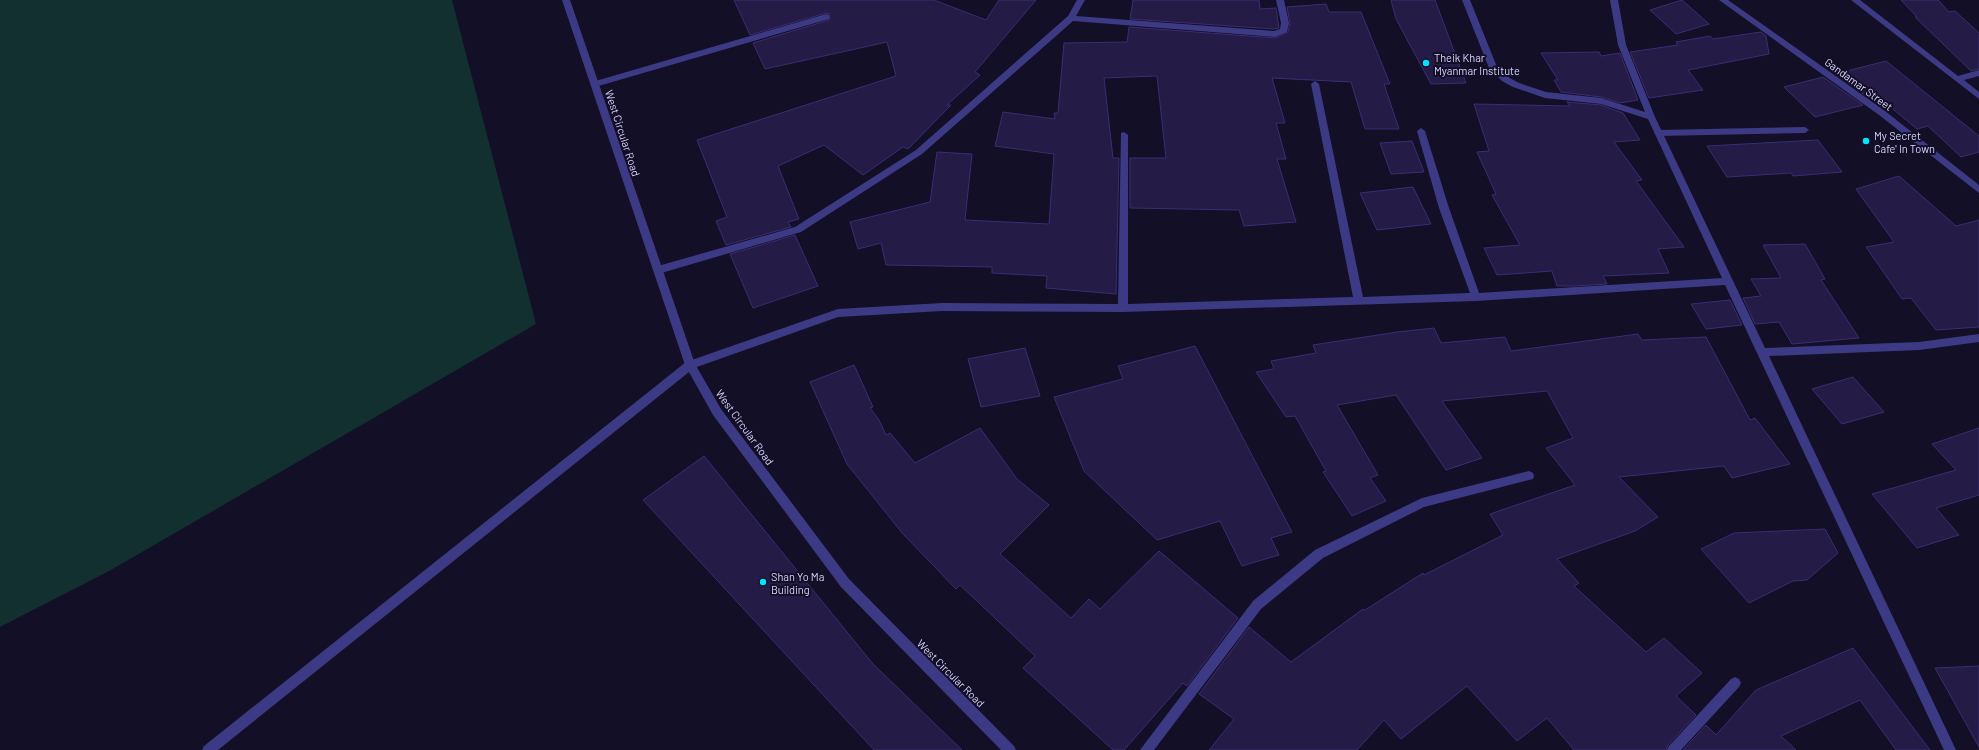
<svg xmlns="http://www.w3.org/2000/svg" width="1979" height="750" font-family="Barlow,sans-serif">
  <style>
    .green { fill: #12302f }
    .building { fill: #241b47; stroke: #3b2d73 }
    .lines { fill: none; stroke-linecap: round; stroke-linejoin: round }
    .service { fill: #3d3a85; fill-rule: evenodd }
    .minor { fill: #3d3a85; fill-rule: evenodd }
    .tertiary { fill: #3d3a85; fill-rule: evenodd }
    .poi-dot { fill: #00e5ff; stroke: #130f26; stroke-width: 1.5 }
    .labels { text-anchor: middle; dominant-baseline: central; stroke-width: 4; stroke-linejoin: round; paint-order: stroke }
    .poi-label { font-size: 11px; fill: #d9d4ff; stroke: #130f26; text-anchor: start }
    .street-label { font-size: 11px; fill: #d9d4ff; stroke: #130f26 }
  </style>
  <rect width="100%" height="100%" fill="#130f26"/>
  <path class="green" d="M 0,0 L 452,0 L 536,324 L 111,570 L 0,627 Z"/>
  <path class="building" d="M 734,0 L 934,0 L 986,20 L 999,0 L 1036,0 L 975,72 L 980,75 L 947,105 L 951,105 L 908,149 L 903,147 L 863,175 L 824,145 L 778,166 L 799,219 L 788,222 L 791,227 L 726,245 L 716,221 L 727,217 L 697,140 L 896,76 L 887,42 L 765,69 L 753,43 L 829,20 L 830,14 L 826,13 L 750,35 Z
    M 1133,0 L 1259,0 L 1260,9 L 1276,8 L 1279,28 L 1274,29 L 1130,19 Z
    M 1391,0 L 1435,0 L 1466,83 L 1431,84 L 1396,19 Z
    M 1682,0 L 1709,24 L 1676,34 L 1650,10 Z
    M 1901,0 L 1938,0 L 1949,12 L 1955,11 L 1979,33 L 1979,69 L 1971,71 L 1915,17 L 1917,17 Z
    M 1326,4 L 1329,12 L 1361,12 L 1390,84 L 1384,84 L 1399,129 L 1365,129 L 1351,82 L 1272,78 L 1285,123 L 1276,123 L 1286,159 L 1277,159 L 1296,222 L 1244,226 L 1239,210 L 1130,208 L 1130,158 L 1166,158 L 1157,76 L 1104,78 L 1113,158 L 1119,158 L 1116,294 L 1046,288 L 1047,276 L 992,273 L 992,267 L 886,265 L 881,243 L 858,249 L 850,222 L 930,202 L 937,152 L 972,154 L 965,220 L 1049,224 L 1054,154 L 995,146 L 1003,112 L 1055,119 L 1054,113 L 1058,113 L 1064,43 L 1127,42 L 1129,27 L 1275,38 L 1288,32 L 1290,23 L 1287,7 Z
    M 1761,32 L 1766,36 L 1769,54 L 1688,70 L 1703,90 L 1649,98 L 1630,52 L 1678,45 L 1676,42 L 1710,36 L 1713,39 Z
    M 1599,52 L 1601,56 L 1620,53 L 1638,100 L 1620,103 L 1601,97 L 1561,92 L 1554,80 L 1558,80 L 1541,53 Z
    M 1886,61 L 1979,136 L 1979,152 L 1961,157 L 1928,126 L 1917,129 L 1882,100 L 1875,102 L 1835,74 Z
    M 1823,77 L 1863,105 L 1815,117 L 1784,87 Z
    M 1567,102 L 1601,105 L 1623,113 L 1640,140 L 1614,142 L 1642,180 L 1636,181 L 1684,247 L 1658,249 L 1669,273 L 1603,276 L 1607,284 L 1575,286 L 1557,286 L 1552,271 L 1497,275 L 1484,248 L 1520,245 L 1492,195 L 1496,194 L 1477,152 L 1489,151 L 1474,104 L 1570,106 Z
    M 1818,140 L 1842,172 L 1793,176 L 1791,173 L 1727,177 L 1707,146 Z
    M 1412,141 L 1424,172 L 1391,174 L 1380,143 Z
    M 1899,176 L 1956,226 L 1979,220 L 1979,327 L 1936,330 L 1911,298 L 1902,299 L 1866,247 L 1894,242 L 1856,189 Z
    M 1413,187 L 1431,224 L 1377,230 L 1360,193 Z
    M 795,235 L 818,286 L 753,308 L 730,254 Z
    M 1805,244 L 1825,279 L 1821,280 L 1859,338 L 1792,344 L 1779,322 L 1755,324 L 1743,298 L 1761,296 L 1751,279 L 1781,278 L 1763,245 Z
    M 1730,300 L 1742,325 L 1706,329 L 1691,304 Z
    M 1434,328 L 1441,343 L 1505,337 L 1511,351 L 1638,334 L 1642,340 L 1706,337 L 1750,420 L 1755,418 L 1790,464 L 1732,478 L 1724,466 L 1619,477 L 1658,517 L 1635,531 L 1557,559 L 1579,583 L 1574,586 L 1646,652 L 1664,638 L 1702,673 L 1676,696 L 1696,715 L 1668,745 L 1666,750 L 1574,750 L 1547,718 L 1517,741 L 1467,686 L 1401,739 L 1384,720 L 1357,750 L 1209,750 L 1234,719 L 1199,694 L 1249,627 L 1291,662 L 1363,609 L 1365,610 L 1423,573 L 1424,575 L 1503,535 L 1490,514 L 1575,485 L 1546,448 L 1573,438 L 1547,391 L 1442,401 L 1482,458 L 1446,470 L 1396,395 L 1337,405 L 1378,475 L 1370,478 L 1386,501 L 1352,516 L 1323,472 L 1326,471 L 1295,416 L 1286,417 L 1256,372 L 1274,369 L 1271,361 L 1316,353 L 1313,345 L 1397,332 Z
    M 1195,346 L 1292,532 L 1271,538 L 1279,555 L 1242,566 L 1220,521 L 1157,540 L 1084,471 L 1054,397 L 1123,379 L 1118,366 Z
    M 1025,348 L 1040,396 L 981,407 L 968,359 Z
    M 854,365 L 873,407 L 870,408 L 879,420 L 886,435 L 890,433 L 915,463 L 980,428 L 1017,479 L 1049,505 L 1000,554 L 1071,618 L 1089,599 L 1100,609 L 1159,551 L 1238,618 L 1187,686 L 1183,683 L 1124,750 L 1113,750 L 1023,668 L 1035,656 L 960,585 L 956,589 L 903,534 L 847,464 L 810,382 Z
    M 1853,377 L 1884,412 L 1842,424 L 1812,389 Z
    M 1979,428 L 1979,495 L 1936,508 L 1959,535 L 1917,548 L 1872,494 L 1956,470 L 1932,444 Z
    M 704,456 L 873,664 L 962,750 L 874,750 L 643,500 Z
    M 1825,529 L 1838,553 L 1807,580 L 1793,581 L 1749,603 L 1701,549 L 1734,533 Z
    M 1853,648 L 1930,750 L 1896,750 L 1860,700 L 1781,736 L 1796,750 L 1683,750 L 1706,725 L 1716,735 L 1756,690 Z
    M 1979,666 L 1979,747 L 1935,668 Z"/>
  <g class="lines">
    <path class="service" d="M 1805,127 L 1809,130 L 1805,133 L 1658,136 L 1654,133 L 1658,130 Z"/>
    <path class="minor" d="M 1077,0 L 1085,0 L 1076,16 L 1274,31 L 1280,29 L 1281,23 L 1276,0 L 1284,0 L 1289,23 L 1287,32 L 1275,37 L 1073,21 L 922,154 L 801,232 L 658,274 L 655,273 L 653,270 L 658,266 L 795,227 L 916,150 L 1068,16 Z
      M 1462,0 L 1470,0 L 1497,67 L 1508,77 L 1519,83 L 1546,92 L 1601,98 L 1645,112 L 1618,45 L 1610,0 L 1618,0 L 1626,45 L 1655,117 L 1765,348 L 1919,342 L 1979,334 L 1979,342 L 1919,350 L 1769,356 L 1956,750 L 1944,750 L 1725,285 L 1476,301 L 1123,312 L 942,311 L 838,317 L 694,368 L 218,750 L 202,750 L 204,746 L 686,362 L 838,309 L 942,303 L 1118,304 L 1121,133 L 1124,132 L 1128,135 L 1128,304 L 1353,297 L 1311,84 L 1315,81 L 1319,84 L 1363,297 L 1470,293 L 1439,208 L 1417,131 L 1421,128 L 1425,131 L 1449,208 L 1479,293 L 1722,278 L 1648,119 L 1601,104 L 1545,98 L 1513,87 L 1502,81 L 1489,68 Z
      M 1719,0 L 1728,0 L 1885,111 L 1979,185 L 1979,193 L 1879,115 Z
      M 1851,0 L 1860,0 L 1958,76 L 1979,70 L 1979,76 L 1964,80 L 1979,92 L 1979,99 Z
      M 826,14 L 829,15 L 829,19 L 595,87 L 591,84 L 592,82 Z
      M 1529,471 L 1533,473 L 1534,476 L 1533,479 L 1424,507 L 1323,558 L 1261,609 L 1154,750 L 1140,750 L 1253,601 L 1315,550 L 1422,498 Z
      M 1735,677 L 1739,679 L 1741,683 L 1739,687 L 1681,750 L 1667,750 L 1669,746 L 1731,679 Z"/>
    <path class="tertiary" d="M 562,0 L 570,0 L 695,364 L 721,409 L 849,579 L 1014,746 L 1016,750 L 1001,750 L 841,587 L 713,415 L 685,365 Z"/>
  </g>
  <g class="poi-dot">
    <circle cx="1426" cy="63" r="4"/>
    <circle cx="1866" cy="141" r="4"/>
    <circle cx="763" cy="582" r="4"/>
  </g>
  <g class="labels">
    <g class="poi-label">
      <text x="1434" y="57">Theik Khar<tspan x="1434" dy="13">Myanmar Institute</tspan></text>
      <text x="1874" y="135">My Secret<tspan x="1874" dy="13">Cafe' In Town</tspan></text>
      <text x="771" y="576">Shan Yo Ma<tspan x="771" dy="13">Building</tspan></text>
    </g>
    <g class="street-label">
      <text transform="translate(1859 84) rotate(36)">Gandamar Street</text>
      <text transform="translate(623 133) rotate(72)">West Circular Road</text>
      <text transform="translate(745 427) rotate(54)">West Circular Road</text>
      <text transform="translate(951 673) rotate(45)">West Circular Road</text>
    </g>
  </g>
</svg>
